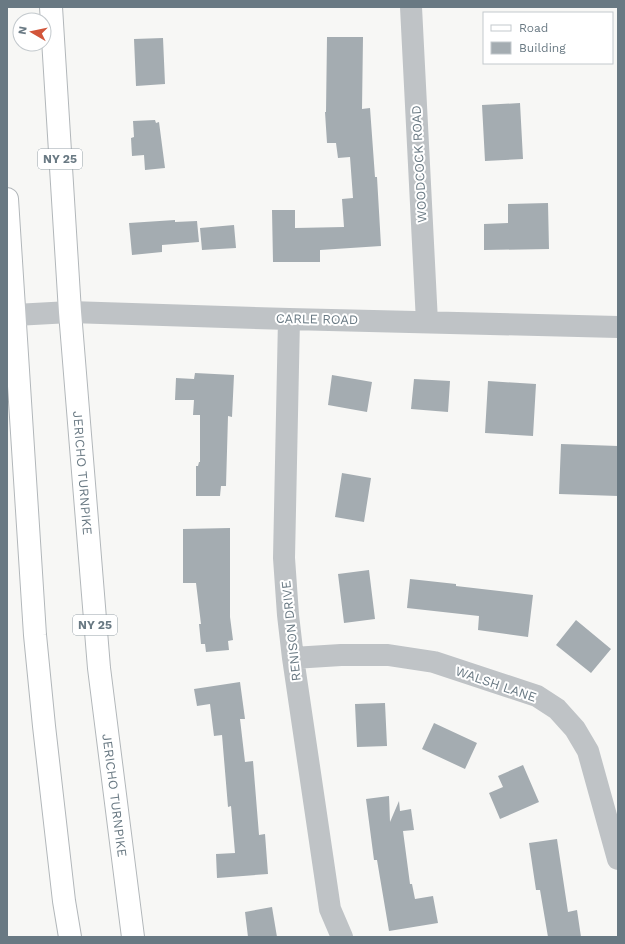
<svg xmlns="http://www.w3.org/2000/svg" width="625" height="944" font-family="'Work Sans',sans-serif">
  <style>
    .building { fill: #a4acb1 }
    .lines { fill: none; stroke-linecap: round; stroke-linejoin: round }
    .major-casing { stroke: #b2b7ba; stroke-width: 24 }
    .minor { stroke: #bfc3c6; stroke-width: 22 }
    .major { stroke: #fff; stroke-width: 22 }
    .labels { text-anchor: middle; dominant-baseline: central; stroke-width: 4; stroke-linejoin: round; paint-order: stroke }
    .shield { fill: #fff; stroke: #96a1a8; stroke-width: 1 }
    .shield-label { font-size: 12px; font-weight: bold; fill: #697983 }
    .street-label { font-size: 13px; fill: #697983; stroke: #fff }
  </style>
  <rect width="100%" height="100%" fill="#f7f7f5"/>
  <path class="building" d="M 327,37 L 363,37 L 362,109 L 370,108 L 375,177 L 377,177 L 381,246 L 320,250 L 320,262 L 273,262 L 272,210 L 295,210 L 295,228 L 344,227 L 342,199 L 353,198 L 350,157 L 338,158 L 336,143 L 327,143 L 325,112 L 326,112 Z
    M 163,38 L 165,84 L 136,86 L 134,39 Z
    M 520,103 L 523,159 L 485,161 L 482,105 Z
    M 155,120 L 156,123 L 159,122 L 165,168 L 145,170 L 144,155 L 132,156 L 131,138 L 134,137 L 133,121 Z
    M 548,203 L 549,249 L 484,250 L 484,224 L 508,223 L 508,204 Z
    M 175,220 L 175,222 L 197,221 L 199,242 L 162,245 L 162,252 L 132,255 L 129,223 Z
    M 234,225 L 236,248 L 202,250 L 200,228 Z
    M 195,373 L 234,375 L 232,417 L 228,416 L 226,486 L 221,486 L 220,496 L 196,496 L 196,466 L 198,466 L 199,462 L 200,462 L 200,415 L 193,415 L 194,400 L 175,400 L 176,378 L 194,379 Z
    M 332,375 L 372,382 L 367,412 L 328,405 Z
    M 414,379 L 450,381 L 448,412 L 411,409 Z
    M 488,381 L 536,384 L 533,436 L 485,433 Z
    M 561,444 L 618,446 L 618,496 L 559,494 Z
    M 342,473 L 371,478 L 364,522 L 335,517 Z
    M 230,528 L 230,617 L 233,640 L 228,641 L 229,650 L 206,652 L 205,644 L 201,644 L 199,624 L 201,624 L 196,583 L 183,583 L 183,529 Z
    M 369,570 L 375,619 L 344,623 L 338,574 Z
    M 410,579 L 456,584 L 456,586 L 533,595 L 528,637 L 478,630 L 479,616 L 407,608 Z
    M 576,620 L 611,649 L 591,673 L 556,645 Z
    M 240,682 L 245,719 L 240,719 L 245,762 L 253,761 L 259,835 L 265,834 L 268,874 L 217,878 L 216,854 L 235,853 L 231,806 L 228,807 L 222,735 L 214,736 L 210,704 L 197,706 L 194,689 Z
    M 385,703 L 387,746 L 357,747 L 355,704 Z
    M 434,723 L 477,743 L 465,769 L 422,749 Z
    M 523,765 L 539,802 L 500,819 L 489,793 L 503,787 L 498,776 Z
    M 389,796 L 390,822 L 399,801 L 400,811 L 411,809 L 414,830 L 403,831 L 410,884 L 412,884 L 415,899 L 433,896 L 438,923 L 389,931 L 377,860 L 374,860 L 366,799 Z
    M 557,839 L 568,912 L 577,910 L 581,937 L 548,937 L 540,890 L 536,890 L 529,843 Z
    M 272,907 L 277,937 L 248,937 L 245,912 Z"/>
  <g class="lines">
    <g class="major-casing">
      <g id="major">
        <path id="s1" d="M 51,7 L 70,312 L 99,668 L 133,937"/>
        <path d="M 7,199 L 35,635 L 44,726 L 64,901 L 70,937"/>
      </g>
    </g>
    <path class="minor" d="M 411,7 L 427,322
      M 15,315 L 70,312 L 289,319 L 618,327
      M 289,319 L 284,558 L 288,615 L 293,658 L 330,909 L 342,937
      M 293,658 L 341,655 L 388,655 L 434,662 L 537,696 L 557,709 L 575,729 L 588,751 L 618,859"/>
    <use href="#major" class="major"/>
  </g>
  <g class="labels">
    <g class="shield">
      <rect x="38" y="149" width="44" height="20" rx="3"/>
      <rect x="73" y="615" width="44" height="20" rx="3"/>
    </g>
    <g class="shield-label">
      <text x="60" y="159">NY 25</text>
      <text x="95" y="625">NY 25</text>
    </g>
    <g class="street-label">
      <text transform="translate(419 164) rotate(-93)">WOODCOCK ROAD</text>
      <text transform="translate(317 319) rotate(1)">CARLE ROAD</text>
      <text stroke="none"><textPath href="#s1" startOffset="467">JERICHO TURNPIKE</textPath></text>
      <text transform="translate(291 631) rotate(-96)">RENISON DRIVE</text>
      <text transform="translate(496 684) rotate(19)">WALSH LANE</text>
      <text stroke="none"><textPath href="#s1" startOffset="791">JERICHO TURNPIKE</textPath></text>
    </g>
  </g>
  <rect width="625" height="944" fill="none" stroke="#697983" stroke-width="16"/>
  <rect x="483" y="12" width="130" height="52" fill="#ffffff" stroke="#c3c9cd"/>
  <rect x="491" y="25" width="20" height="6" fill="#ffffff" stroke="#c3c9cd"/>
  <text x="519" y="32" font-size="12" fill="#697983">Road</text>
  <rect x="491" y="42" width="20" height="12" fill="#a4acb1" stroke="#c3c9cd"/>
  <text x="519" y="52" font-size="12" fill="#697983">Building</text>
  <g transform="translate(32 32) rotate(279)"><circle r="19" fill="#ffffff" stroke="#c3c9cd"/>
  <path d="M0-3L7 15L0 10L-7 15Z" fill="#d2553a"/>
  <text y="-6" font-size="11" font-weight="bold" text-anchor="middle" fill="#697983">N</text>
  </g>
</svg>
